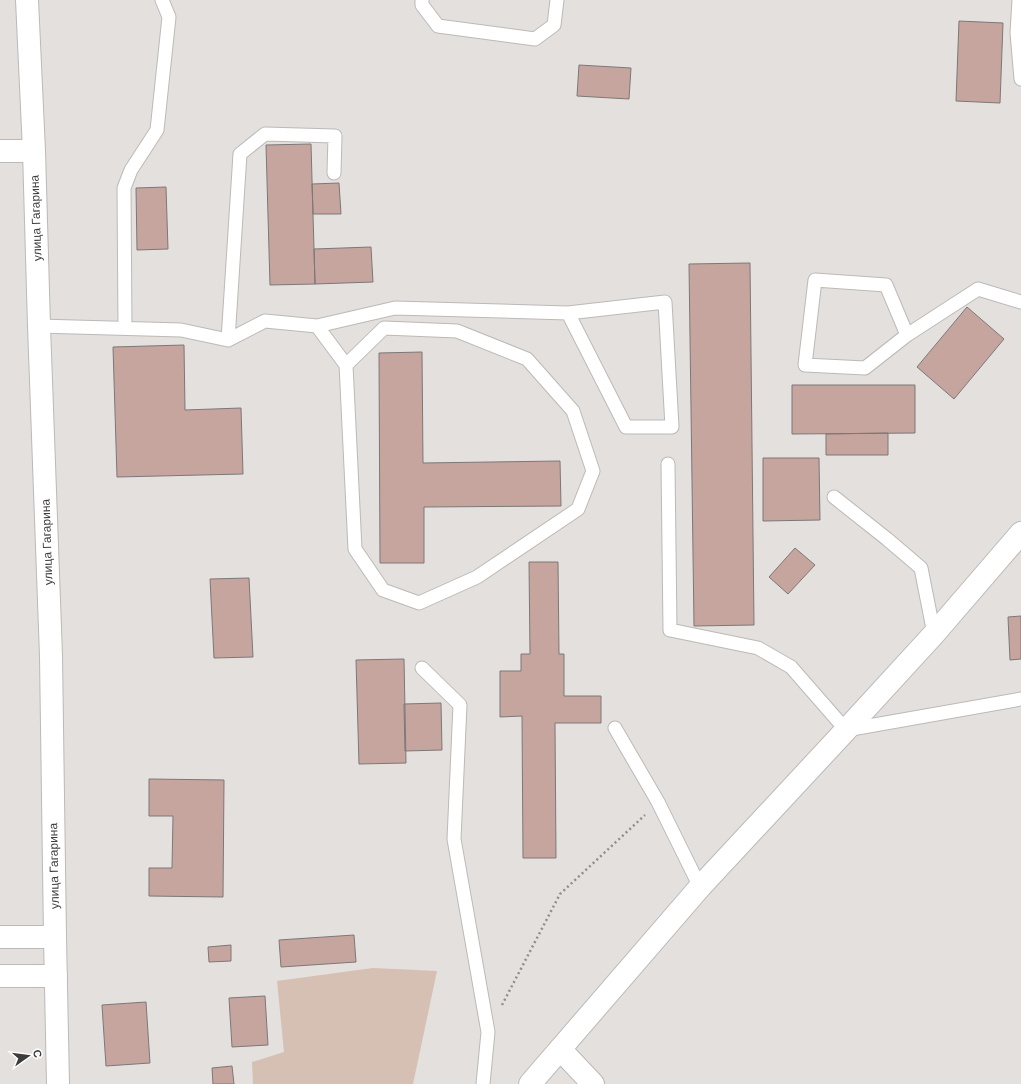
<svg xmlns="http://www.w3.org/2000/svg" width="1021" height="1084" font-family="'DM Sans',sans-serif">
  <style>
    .green { fill: #d6bfb3 }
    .building { fill: #c6a59f; stroke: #7c7878 }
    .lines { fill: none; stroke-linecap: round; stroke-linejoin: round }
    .lane-casing { stroke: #bcb9b7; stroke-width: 15 }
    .street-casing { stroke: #bcb9b7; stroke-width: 24 }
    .secondary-casing { stroke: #bcb9b7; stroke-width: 24 }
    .path { stroke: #908e8d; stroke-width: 2.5; stroke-dasharray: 2 3; stroke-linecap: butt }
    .lane { stroke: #fff; stroke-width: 13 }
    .street { stroke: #fff; stroke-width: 22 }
    .secondary { stroke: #fff; stroke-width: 22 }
    .labels { text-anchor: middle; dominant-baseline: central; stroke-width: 3; stroke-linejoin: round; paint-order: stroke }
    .street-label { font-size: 12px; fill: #3d3b3b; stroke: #fff }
  </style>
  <rect width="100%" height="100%" fill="#e3e0de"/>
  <path class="green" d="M 373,968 L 437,971 L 413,1084 L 253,1084 L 252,1062 L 284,1052 L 277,981 Z"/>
  <path class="building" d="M 959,21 L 1003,23 L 1000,103 L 956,101 Z
    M 579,65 L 631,68 L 629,99 L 577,96 Z
    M 311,144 L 315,284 L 270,285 L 266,145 Z
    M 339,183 L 341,214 L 313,214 L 312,184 Z
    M 166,187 L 168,249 L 137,250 L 136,188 Z
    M 371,247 L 373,282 L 315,284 L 314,249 Z
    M 750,263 L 754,625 L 694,626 L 689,264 Z
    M 967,307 L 1004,339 L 954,399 L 917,367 Z
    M 184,345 L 185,410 L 241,408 L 243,474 L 117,477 L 113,347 Z
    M 422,352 L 423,463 L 560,461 L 561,506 L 424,507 L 424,563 L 380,563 L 379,353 Z
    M 792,385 L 915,385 L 915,433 L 792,434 Z
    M 888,433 L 888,455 L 826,455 L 826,434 Z
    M 763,458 L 819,458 L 820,520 L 763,521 Z
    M 795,548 L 815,565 L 788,594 L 769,577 Z
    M 529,562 L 558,562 L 559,654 L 564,654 L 564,696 L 601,696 L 601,723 L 555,723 L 556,858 L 523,858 L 522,716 L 500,717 L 500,671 L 521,671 L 521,654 L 530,654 Z
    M 249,578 L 253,657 L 214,658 L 210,579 Z
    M 1021,616 L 1021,659 L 1010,660 L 1008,617 Z
    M 404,659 L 406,763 L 359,764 L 356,660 Z
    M 441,703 L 442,750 L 405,751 L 404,704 Z
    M 149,779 L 224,780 L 223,897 L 149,896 L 149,868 L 172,868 L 173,816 L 149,816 Z
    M 354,935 L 356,962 L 281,967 L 279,940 Z
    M 231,945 L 231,961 L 209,962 L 208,947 Z
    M 265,996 L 268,1045 L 232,1047 L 229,998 Z
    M 146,1002 L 150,1063 L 106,1066 L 102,1005 Z
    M 232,1066 L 234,1084 L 213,1084 L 212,1068 Z"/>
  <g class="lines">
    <g class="lane-casing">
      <path id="lane" d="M 422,0 L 422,5 L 438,26 L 535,39 L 554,25 L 557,0
        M 1019,0 L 1017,33 L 1021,79
        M 39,326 L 181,330 L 228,340 L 265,321 L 317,326 L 395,308 L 568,313 L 665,302 L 672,427 L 626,427 L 568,313
        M 317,326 L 346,365 L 355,549 L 383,590 L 419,603 L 477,577 L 578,509 L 593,471 L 573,411 L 527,359 L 457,331 L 384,328 L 346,365
        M 125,328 L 124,188 L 131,170 L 157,130 L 169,17 L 162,0
        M 907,335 L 886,285 L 815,280 L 805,365 L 865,368 L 907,335 L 978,289 L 1021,302
        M 228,340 L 240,154 L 265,134 L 335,136 L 334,173
        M 668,464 L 670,630 L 758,648 L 791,667 L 846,730 L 1021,699
        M 834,497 L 887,539 L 921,568 L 934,634
        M 422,668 L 460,705 L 454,839 L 488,1032 L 483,1084
        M 615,728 L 658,802 L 700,887"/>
    </g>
    <g class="street-casing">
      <path id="street" d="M 0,151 L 34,151
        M 0,937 L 55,937
        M 0,976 L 56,976
        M 560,1049 L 593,1084
        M 530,1084 L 700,887 L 846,730 L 934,634 L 1021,533"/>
    </g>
    <g class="secondary-casing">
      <path id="secondary" d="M 27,0 L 34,151 L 39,326 L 51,656 L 55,937 L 58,1084"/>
    </g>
    <path class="path" d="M 502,1005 L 560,894 L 645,815"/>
    <use href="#lane" class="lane"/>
    <use href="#street" class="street"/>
    <use href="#secondary" class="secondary"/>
  </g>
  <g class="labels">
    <g class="street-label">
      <text transform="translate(36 218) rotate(-92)">улица Гагарина</text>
      <text transform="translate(47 542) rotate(-92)">улица Гагарина</text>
      <text transform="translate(54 866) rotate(-91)">улица Гагарина</text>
    </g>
  </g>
  <g transform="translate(28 1056) rotate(76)" stroke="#ffffff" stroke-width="3" paint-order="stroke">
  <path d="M0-3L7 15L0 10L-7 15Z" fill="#3d3b3b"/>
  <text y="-6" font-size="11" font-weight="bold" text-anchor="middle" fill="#3d3b3b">С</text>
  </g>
</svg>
